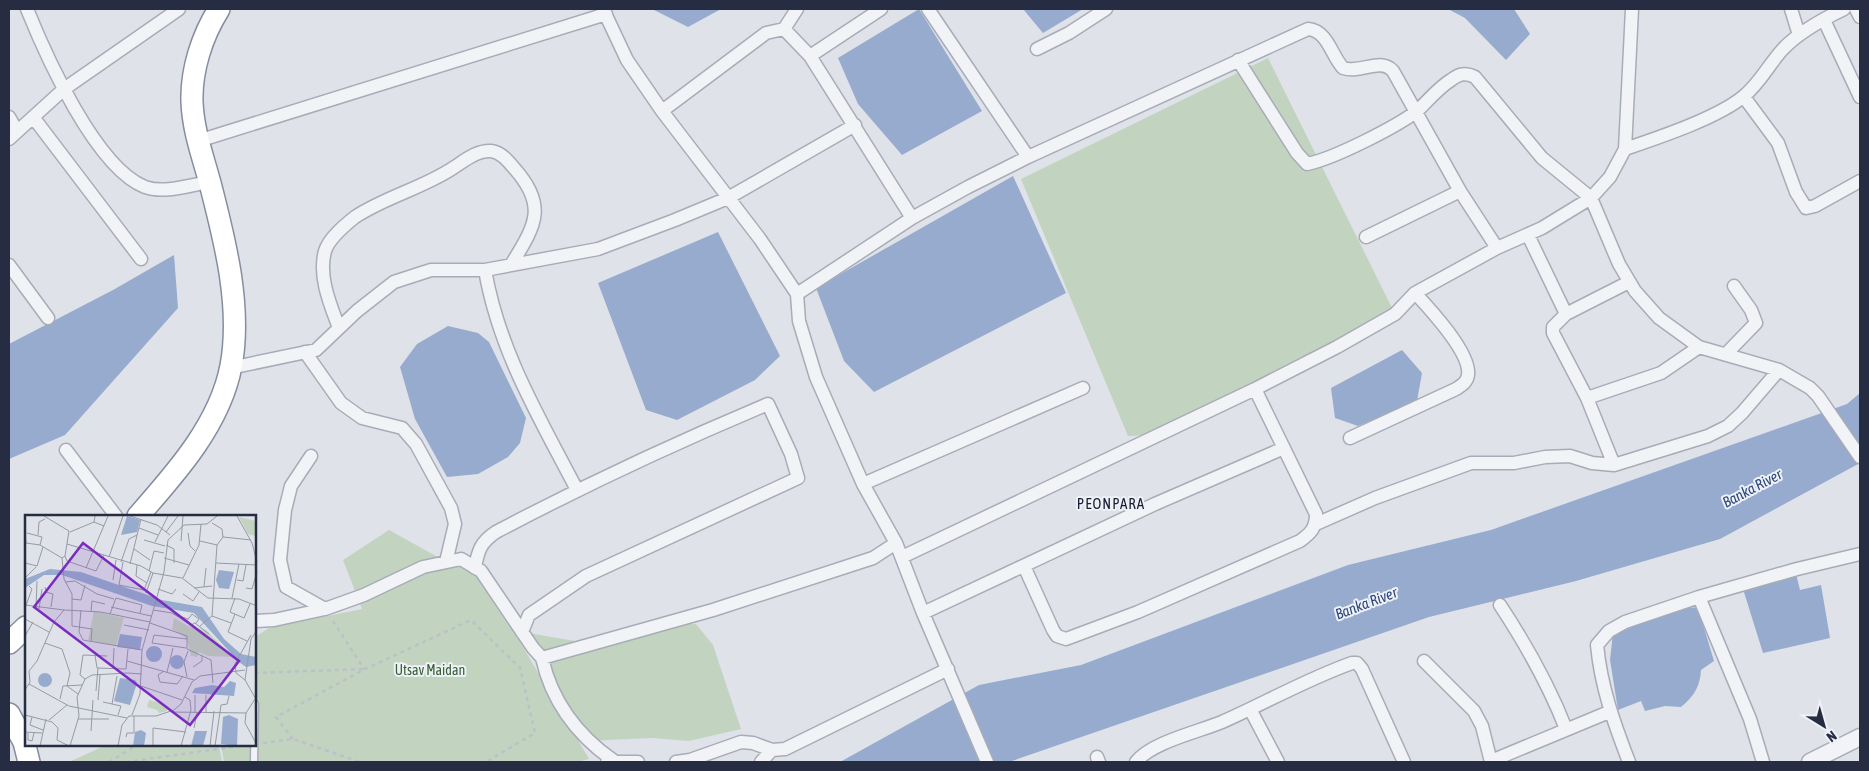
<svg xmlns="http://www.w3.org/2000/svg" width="1869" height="771" font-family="'Asap Condensed',sans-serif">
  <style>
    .green { fill: #c2d4bf }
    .water { fill: #96abcd }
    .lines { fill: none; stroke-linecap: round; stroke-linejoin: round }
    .service-casing { stroke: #a8acb7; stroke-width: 9 }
    .minor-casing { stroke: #a8acb7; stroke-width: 15 }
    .tertiary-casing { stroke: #a8acb7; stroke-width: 19 }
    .trunk-casing { stroke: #858da1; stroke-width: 24 }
    .path { stroke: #bdc0c8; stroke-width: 2.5; stroke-dasharray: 4 4; stroke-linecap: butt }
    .service { stroke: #f2f3f7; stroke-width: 6 }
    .minor { stroke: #f2f3f7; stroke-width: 12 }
    .tertiary { stroke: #f2f3f7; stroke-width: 16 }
    .trunk { stroke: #fff; stroke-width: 21 }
    .labels { text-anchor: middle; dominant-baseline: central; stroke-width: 4; stroke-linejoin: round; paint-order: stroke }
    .park-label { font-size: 14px; fill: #365f32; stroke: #eef1f7 }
    .water-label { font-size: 15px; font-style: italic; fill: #2c477a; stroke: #eef1f7 }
    .neighbourhood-label { font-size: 15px; letter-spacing: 1px; fill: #181e33; stroke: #eef1f7 }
    .inset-road { fill: none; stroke: #959aa6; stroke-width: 1 }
    .view { fill: #7b2cbf; fill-opacity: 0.15; stroke: #7b2cbf; stroke-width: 2.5 }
    .inset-edge { fill: none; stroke: #262d42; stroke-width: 2.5 }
  </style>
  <rect width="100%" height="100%" fill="#dfe2e9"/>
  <path class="green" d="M 1268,58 L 1395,314 L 1156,435 L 1128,436 L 1021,179 Z
    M 389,530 L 454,566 L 464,566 L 481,576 L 589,759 L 577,762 L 224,762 L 221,745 L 255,745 L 255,637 L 269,628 L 362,609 L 343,560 Z
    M 663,623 L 696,624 L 713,645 L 741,729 L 689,741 L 652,738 L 585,741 L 522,632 L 593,644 Z
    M 106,745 L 219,745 L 222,762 L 69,762 Z"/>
  <path class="water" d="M 652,9 L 721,9 L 688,27 Z
    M 919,9 L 982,111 L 902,155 L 858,104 L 838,58 Z
    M 1023,9 L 1083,9 L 1043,33 Z
    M 1448,9 L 1514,9 L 1530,34 L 1506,60 L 1465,18 Z
    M 1013,176 L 1066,293 L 874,392 L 844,361 L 816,288 Z
    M 718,232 L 780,356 L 755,380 L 677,420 L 646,410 L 598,283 Z
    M 174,255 L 178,308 L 65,435 L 9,459 L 9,344 L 113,290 Z
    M 448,326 L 478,333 L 489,342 L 526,418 L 520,443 L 508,457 L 478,474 L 447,477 L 415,419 L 400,367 L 417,344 Z
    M 1402,350 L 1422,373 L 1417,401 L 1358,426 L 1335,418 L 1331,388 Z
    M 1860,393 L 1860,463 L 1720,539 L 1576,581 L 1429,617 L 1009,762 L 840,762 L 979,685 L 1081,665 L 1348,565 L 1491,530 L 1847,404 Z
    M 1796,574 L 1800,590 L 1821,585 L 1830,638 L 1763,653 L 1743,589 Z
    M 1688,607 L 1698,608 L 1714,661 L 1701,670 C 1700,687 1694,696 1681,707 L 1665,706 L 1645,711 L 1641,701 L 1618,710 L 1610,660 L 1613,633 L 1617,629 Z"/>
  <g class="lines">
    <g class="service-casing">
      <path id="service" d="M 254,762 L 255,704"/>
    </g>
    <g class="minor-casing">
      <path id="minor" d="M 27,9 C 46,56 96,168 145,187 C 164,194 190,185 209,182
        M 603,9 L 627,60 L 662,111 L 760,239 L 797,294 L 799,321 L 816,377 L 863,484 L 896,543 L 923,613 L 987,762
        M 881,9 L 810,56 L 912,218
        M 928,9 L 1028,157
        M 1791,9 L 1799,35
        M 1856,9 L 1860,17
        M 1824,20 L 1860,97
        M 784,29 L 797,9
        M 1037,49 L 1069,33 L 1106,9
        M 1238,60 L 1297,153 L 1307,164 C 1333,159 1396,127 1417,111 C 1428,101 1438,88 1451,80 C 1459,74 1465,72 1475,77 L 1542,158 L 1591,198 L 1619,264 L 1635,291 L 1659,318 L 1699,347 L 1779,370 L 1810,388 L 1818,396 L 1860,457
        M 1744,97 L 1778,143 L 1796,192 L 1806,208 L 1815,206 L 1860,181
        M 662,111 L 766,33 L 784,29 L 810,56
        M 9,117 L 17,131
        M 33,117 L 141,259
        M 9,139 L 64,89 L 179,9
        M 198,141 L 606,14
        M 1625,149 C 1657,138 1718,118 1744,96 C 1760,83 1769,64 1783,49 C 1799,32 1823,19 1844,9
        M 1528,235 L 1566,314
        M 1366,237 L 1460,191
        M 9,265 L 48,318
        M 485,270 C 499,351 539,417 577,490
        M 797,294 L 912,218 L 968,187 L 1028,157 L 1308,29 C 1328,31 1331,55 1343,68 C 1361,74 1380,57 1393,71 L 1460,191 L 1497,248
        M 339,328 C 330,304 318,276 325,251 C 329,238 345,225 355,217 C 385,197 423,188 453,168 C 464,161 477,150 491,151 C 501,152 508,161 514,168 C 549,207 534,227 511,265
        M 305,352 L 341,403 L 362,418 L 402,428 L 416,444 L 451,508 L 455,524 L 446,562
        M 1726,354 L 1756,323 L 1751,310 L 1734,286
        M 230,368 L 316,350 L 357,311 L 394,282 L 431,270 L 485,270 L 598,249 L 675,220 L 728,198 L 855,125
        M 1587,398 L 1661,373 L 1699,347
        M 1350,438 L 1456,389 C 1462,385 1467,382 1468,375 C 1471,353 1429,308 1415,293
        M 66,450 L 116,516
        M 311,456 L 291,486 L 285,510 L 280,560 L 286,587 L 325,609
        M 1614,465 L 1587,398 L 1553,333 L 1553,327 L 1566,314 L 1629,282
        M 863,484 L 1083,388
        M 1316,524 L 1375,498 L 1471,463 L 1514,463 L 1545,457 L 1570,456 L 1592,463 L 1614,465 L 1708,436 L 1728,426 L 1742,413 L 1779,370
        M 902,557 L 1255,389 L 1337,347 L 1395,314 L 1415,293 L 1497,248 L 1542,228 L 1591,198 L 1610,177 L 1625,149 L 1632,9
        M 1024,566 L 1053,630 L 1057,636 L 1066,639 L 1138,612 L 1300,541 C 1311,533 1316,528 1316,514 L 1255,389
        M 475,568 C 478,550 481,542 496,532 C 585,485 675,443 768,404 L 791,454 L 798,478 L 586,576 L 529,615 L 522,632
        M 1699,597 L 1750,719 L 1763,762
        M 1500,605 C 1527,646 1548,683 1566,729
        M 923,613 L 1155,504 L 1284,448
        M 255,621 L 274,620 L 325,609 L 364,595 L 423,567 L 461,559 L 481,571 L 533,648 L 542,658 L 713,610 L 873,558 L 896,543
        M 542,658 C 552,702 578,736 614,761
        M 1424,661 L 1474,711 L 1482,726 L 1491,762
        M 1250,709 L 1278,762
        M 1097,757 L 1099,762
        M 1491,761 L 1609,712
        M 607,762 L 638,762
        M 676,762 L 690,760 L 741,742 L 753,743 L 772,750 L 785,749 L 948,669
        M 761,762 L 772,750
        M 1136,762 C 1152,742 1198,732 1222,722 C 1265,703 1307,679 1352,663 L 1357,663 L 1362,669 L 1404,762
        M 1629,762 C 1614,723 1601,687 1597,645 L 1609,631 L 1625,622 L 1699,597 L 1797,569 L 1860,554"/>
    </g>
    <g class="tertiary-casing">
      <path id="tertiary" d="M 1810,762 L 1860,737"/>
    </g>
    <g class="trunk-casing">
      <path id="trunk" d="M 138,516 C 176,473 220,424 231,366 C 242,307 225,241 210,183 C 203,157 193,130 192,102 C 191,70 202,36 219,9
        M 9,643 L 26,627
        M 9,714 L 24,742 L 29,762"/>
    </g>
    <path class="path" d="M 333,621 L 364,669
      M 255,673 L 363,669
      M 293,739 L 276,717 L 365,669 L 471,620 L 520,668 L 535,733 L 486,762
      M 263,743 L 293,739 L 360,762
      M 109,762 L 137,745
      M 126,762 L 246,745"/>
    <use href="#service" class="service"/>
    <use href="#minor" class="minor"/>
    <use href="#tertiary" class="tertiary"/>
    <use href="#trunk" class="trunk"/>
  </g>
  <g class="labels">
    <g class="park-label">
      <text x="430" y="670">Utsav Maidan</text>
    </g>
    <g class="water-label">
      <text transform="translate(1752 488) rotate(-28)">Banka River</text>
      <text transform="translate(1366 603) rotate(-21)">Banka River</text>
    </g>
    <g class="neighbourhood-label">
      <text x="1111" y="503">PEONPARA</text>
    </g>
  </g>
  <g transform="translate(25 515)">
    <rect width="231" height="231" fill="#dfe2e9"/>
    <path d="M 214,2 L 231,6 L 230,21 L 223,19 ZM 69,96 L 99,103 L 91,131 L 63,125 ZM 149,103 L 163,111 L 181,115 L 208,142 L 183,141 L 174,137 L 172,142 L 166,141 L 162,124 L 147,114 ZM 124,185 L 141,190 L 142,196 L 134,198 L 132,195 L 122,192 Z" fill="#c2d4bf"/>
    <path d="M 102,1 L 115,5 L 112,17 L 96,20 ZM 25,54 L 56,57 L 137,85 L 177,92 L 199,124 L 216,139 L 231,142 L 231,150 L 221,152 L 214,147 L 169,98 L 127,91 L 37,60 L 19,60 L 0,73 L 0,64 ZM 194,55 L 209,57 L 204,74 L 194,73 L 191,65 ZM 95,119 L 117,122 L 115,135 L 92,132 ZM121 139a8 8 0 1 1 16 0a8 8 0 1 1-16 0ZM145 147a7 7 0 1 1 14 0a7 7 0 1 1-14 0ZM13 165a7 7 0 1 1 14 0a7 7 0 1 1-14 0ZM 95,163 L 110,165 L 112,168 L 105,190 L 89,186 ZM 205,166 L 211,168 L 209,181 L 167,178 L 170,173 L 187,170 L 199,172 ZM 204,200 L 213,204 L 212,231 L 196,229 L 198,202 ZM 116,215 L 121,218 L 119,231 L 108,231 L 110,217 ZM 170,216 L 182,216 L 178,231 L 166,231 Z" fill="#96abcd"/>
    <path class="inset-road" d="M 19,1 L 44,16 L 40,41 L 37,43 L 39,64 L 47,79 L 47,111 L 67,114 L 66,127M 70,1 L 69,7 L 79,11M 105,1 L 132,10 L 145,20M 212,1 L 227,28 L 232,47M 114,13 L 133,20M 0,17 L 1,28 L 15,30 L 37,43M 45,17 L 69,7M 141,17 L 153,1M 2,18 L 17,22 L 15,30M 163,18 L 165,31 L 170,36M 13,20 L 14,7 L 20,4M 198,22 L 226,25M 119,25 L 140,31M 156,26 L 158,1M 175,26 L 192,30M 130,27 L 143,1M 42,29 L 116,51 L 128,58 L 157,63 L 183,83 L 214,84 L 232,91M 141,30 L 149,34 L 149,48M 109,34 L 125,45M 40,41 L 42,46 L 71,56 L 79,40M 84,42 L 98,1M 139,43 L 164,50M 96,47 L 104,24 L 112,20M 98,47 L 94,70 L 119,75 L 126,57M 0,48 L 12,51 L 18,32M 191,48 L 232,50M 105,49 L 116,4M 112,50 L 111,61 L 122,68M 61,53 L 83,1M 124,56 L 129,36 L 139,38M 0,63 L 11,52M 158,63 L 174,30 L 176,9M 88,65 L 91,45M 212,65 L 218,66 L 221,50M 40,67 L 50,66 L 72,79 L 89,84M 20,72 L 21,77 L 28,79 L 26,92M 179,72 L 181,53M 169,73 L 187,71M 221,73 L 227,74 L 232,57M 133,74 L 147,79 L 151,74M 121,78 L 128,58M 158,79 L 168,86 L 174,77M 207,83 L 214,49M 210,83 L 205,97 L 219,103 L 225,89M 47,84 L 56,85 L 60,70M 0,90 L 39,95M 86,92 L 126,101M 0,93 L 7,74 L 4,71M 11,93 L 12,66M 14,94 L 17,74M 56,95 L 54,117 L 58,125 L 117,135M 128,95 L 147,98 L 166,110 L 170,108 L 184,119M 66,97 L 67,86 L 80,89M 85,99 L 91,83 L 117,90 L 115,98M 148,99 L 163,104M 210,99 L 203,117 L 222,126M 187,101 L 206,108M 0,104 L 24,117M 161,107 L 167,99 L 174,104 L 171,108M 125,108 L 162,121 L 162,134 L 186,145 L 188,168M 99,110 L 124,115M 175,111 L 187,101 L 192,30 L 198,22 L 197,14 L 187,8M 232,115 L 226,124 L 220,165 L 232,186M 0,121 L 8,107M 20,128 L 37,134 L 45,158 L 42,171 L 53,179M 161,133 L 127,128 L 129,120 L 162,124M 70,140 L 72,153 L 101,154 L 103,134M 102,146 L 169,165M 168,152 L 177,146 L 177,140M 88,154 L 89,133M 139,156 L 133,160 L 135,167 L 152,169 L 158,161M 142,157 L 148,133M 102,158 L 117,159M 162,162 L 159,147 L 163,136M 60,164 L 67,160 L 102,158M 220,165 L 211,158 L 210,149 L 226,120M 4,169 L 44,191 L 102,203M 116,171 L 157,185M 0,175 L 5,167 L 4,156 L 12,146 L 29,107 L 39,95 L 76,97 L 125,107M 71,176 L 73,153M 170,180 L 170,198M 35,184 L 38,171 L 57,170M 230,184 L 221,198 L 220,208 L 232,230M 73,185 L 75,160M 78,187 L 96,191 L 93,200M 87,189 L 92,161M 146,197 L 221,198M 181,197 L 181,180M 0,200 L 27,207 L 33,213 L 32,225 L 44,231M 107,200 L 115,179 L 117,135 L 139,57 L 143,25 L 159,10 L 182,9 L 192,1M 7,202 L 5,210 L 18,215M 53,204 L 84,204M 24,205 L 42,190M 169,213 L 172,198M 66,216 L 68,185M 0,217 L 17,218M 3,218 L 3,225 L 7,226 L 9,218M 101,222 L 102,218 L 109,218 L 109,201M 15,231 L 21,204M 45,231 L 54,201 L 52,182 L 60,164 L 55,160 L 58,140 L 82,141M 93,231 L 97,210 L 104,201 L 131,201 L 149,195 L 156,189 L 167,167 L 175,161 L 220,155M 128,231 L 128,213 L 161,217M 156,231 L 166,195 L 165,185 L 160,182M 185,231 L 189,196M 190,231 L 196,190 L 202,189 L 204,181"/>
    <path class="view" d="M 58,28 L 214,146 L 165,210 L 9,92 Z"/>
    <rect width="231" height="231" class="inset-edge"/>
  </g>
  <rect width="1869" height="771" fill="none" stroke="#262d42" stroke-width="20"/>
  <g transform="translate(1824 726) rotate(143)" stroke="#eef1f7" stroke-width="4" paint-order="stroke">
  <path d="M0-4L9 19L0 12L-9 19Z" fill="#262d42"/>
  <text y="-8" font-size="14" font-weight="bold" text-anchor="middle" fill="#262d42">N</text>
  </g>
</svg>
